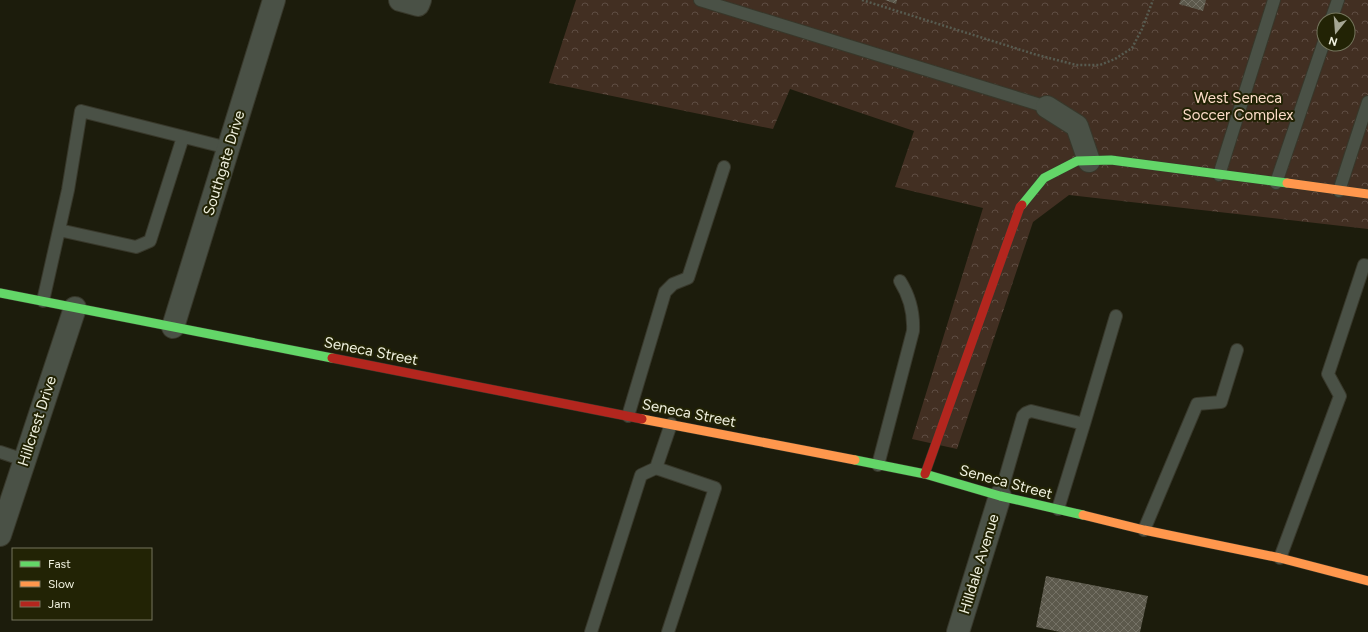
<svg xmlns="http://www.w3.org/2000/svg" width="1368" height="632" font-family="Figtree,sans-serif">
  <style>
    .park { fill: url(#park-crowns); fill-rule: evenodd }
    .building { fill: url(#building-cross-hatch) }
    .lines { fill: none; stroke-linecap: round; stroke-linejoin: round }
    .lane-casing { stroke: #38382b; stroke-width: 14 }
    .street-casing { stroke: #38382b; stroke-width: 24 }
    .fast-casing { stroke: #38382b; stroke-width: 10 }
    .slow-casing { stroke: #38382b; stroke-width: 10 }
    .jam-casing { stroke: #38382b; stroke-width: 10 }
    .path { stroke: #575b50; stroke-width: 2.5; stroke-dasharray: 2 2; stroke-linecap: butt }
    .lane { stroke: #4a5146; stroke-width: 12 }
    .street { stroke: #4a5146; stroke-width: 22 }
    .fast { stroke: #63d668; stroke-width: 9 }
    .slow { stroke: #ff974d; stroke-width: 9 }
    .jam { stroke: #b3261e; stroke-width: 9 }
    .labels { text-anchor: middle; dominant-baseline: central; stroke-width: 4; stroke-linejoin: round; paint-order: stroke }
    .park-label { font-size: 15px; fill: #fddcc8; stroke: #222305 }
    .street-label { font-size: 15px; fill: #eff0de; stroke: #222305 }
  </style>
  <defs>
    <pattern id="park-crowns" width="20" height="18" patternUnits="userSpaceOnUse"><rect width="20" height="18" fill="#422f22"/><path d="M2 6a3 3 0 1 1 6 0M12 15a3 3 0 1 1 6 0" fill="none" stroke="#5e4d42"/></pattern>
    <pattern id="building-cross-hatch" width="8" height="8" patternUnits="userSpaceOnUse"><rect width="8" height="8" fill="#5c594c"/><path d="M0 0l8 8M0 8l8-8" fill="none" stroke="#747165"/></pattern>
  </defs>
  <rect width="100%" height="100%" fill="#1c1c0c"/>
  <path class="park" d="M 576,0 L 1368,0 L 1368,229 L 1069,195 L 1033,222 L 957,449 L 912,439 L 983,208 L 895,187 L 914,131 L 790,89 L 773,129 L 549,83 ZM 1324,20 L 1348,20 L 1348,44 L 1324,44 Z"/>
  <path class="building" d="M 885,0 L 897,0 L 896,4 Z
    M 1181,0 L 1206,0 L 1203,11 L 1179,4 Z
    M 1046,576 L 1148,596 L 1140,632 L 1060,632 L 1036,627 Z"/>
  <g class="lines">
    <g class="lane-casing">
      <path id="lane" d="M 700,0 L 1047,107
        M 1331,20 L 1338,0
        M 1219,175 L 1274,0
        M 1276,183 L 1324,42
        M 1339,191 L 1368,102
        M 59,230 L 136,247 L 150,241 L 183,137
        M 43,301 L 68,190 L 81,111 L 228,148
        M 628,416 L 665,292 L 673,284 L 688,278 L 724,167
        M 1084,424 L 1116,316
        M 0,452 L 24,460
        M 878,465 L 913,331 C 914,312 910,297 900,281
        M 656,468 L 671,424
        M 1000,496 L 1023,416 L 1026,413 L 1031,411 L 1084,424 L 1058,509
        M 1144,530 L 1197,404 L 1221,402 L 1237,350
        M 1280,558 L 1340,396 L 1328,374 L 1364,265 L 1368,266
        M 591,632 L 641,475 L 656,468 L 715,488 L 668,632"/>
    </g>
    <g class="street-casing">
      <path id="street" d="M 400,0 L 418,5 L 420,0
        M 1047,107 L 1077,126 L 1089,161
        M 173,327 L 274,0
        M 0,535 L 75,308
        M 958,632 L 1000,496"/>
    </g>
    <g class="fast-casing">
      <path id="fast" d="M 1022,205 L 1044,178 L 1077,161 L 1111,160 L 1287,183
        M 0,293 L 332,358
        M 855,460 L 925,474 L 1000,496 L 1083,515"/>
    </g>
    <g class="slow-casing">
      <path id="slow" d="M 1287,183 L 1368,194
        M 642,419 L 855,460
        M 1083,515 L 1144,530 L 1280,558 L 1368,581"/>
    </g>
    <g class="jam-casing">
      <path id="jam" d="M 332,358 L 642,419
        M 925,474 L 1020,207 L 1022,205"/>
    </g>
    <path class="path" d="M 862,0 L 1034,54 L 1076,65 L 1100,65 L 1115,59 L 1132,48 L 1142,29 L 1153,0"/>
    <use href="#lane" class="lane"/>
    <use href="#street" class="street"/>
    <use href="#fast" class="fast"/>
    <use href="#slow" class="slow"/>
    <use href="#jam" class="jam"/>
  </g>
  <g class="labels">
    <g class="park-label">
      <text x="1238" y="98">West Seneca<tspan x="1238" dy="17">Soccer Complex</tspan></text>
    </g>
    <g class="street-label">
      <text transform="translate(224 163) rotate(-73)">Southgate Drive</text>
      <text transform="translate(371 351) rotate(11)">Seneca Street</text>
      <text transform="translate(689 413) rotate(11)">Seneca Street</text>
      <text transform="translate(37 421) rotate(-72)">Hillcrest Drive</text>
      <text transform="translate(1006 482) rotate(15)">Seneca Street</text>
      <text transform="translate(979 564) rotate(-73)">Hilldale Avenue</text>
    </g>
  </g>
  <rect x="12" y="548" width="140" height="72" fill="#222305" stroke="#74755c"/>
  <rect x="20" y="561" width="20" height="6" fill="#63d668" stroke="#74755c"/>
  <text x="48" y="568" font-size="12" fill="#eff0de">Fast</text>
  <rect x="20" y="581" width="20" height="6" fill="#ff974d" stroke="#74755c"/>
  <text x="48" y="588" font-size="12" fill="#eff0de">Slow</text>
  <rect x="20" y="601" width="20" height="6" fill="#b3261e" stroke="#74755c"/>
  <text x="48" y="608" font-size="12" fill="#eff0de">Jam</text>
  <g transform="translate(1336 32) rotate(197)"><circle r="19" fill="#222305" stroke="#74755c"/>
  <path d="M0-3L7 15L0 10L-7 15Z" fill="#a5a694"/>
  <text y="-6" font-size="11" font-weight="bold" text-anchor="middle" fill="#eff0de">N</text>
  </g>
</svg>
